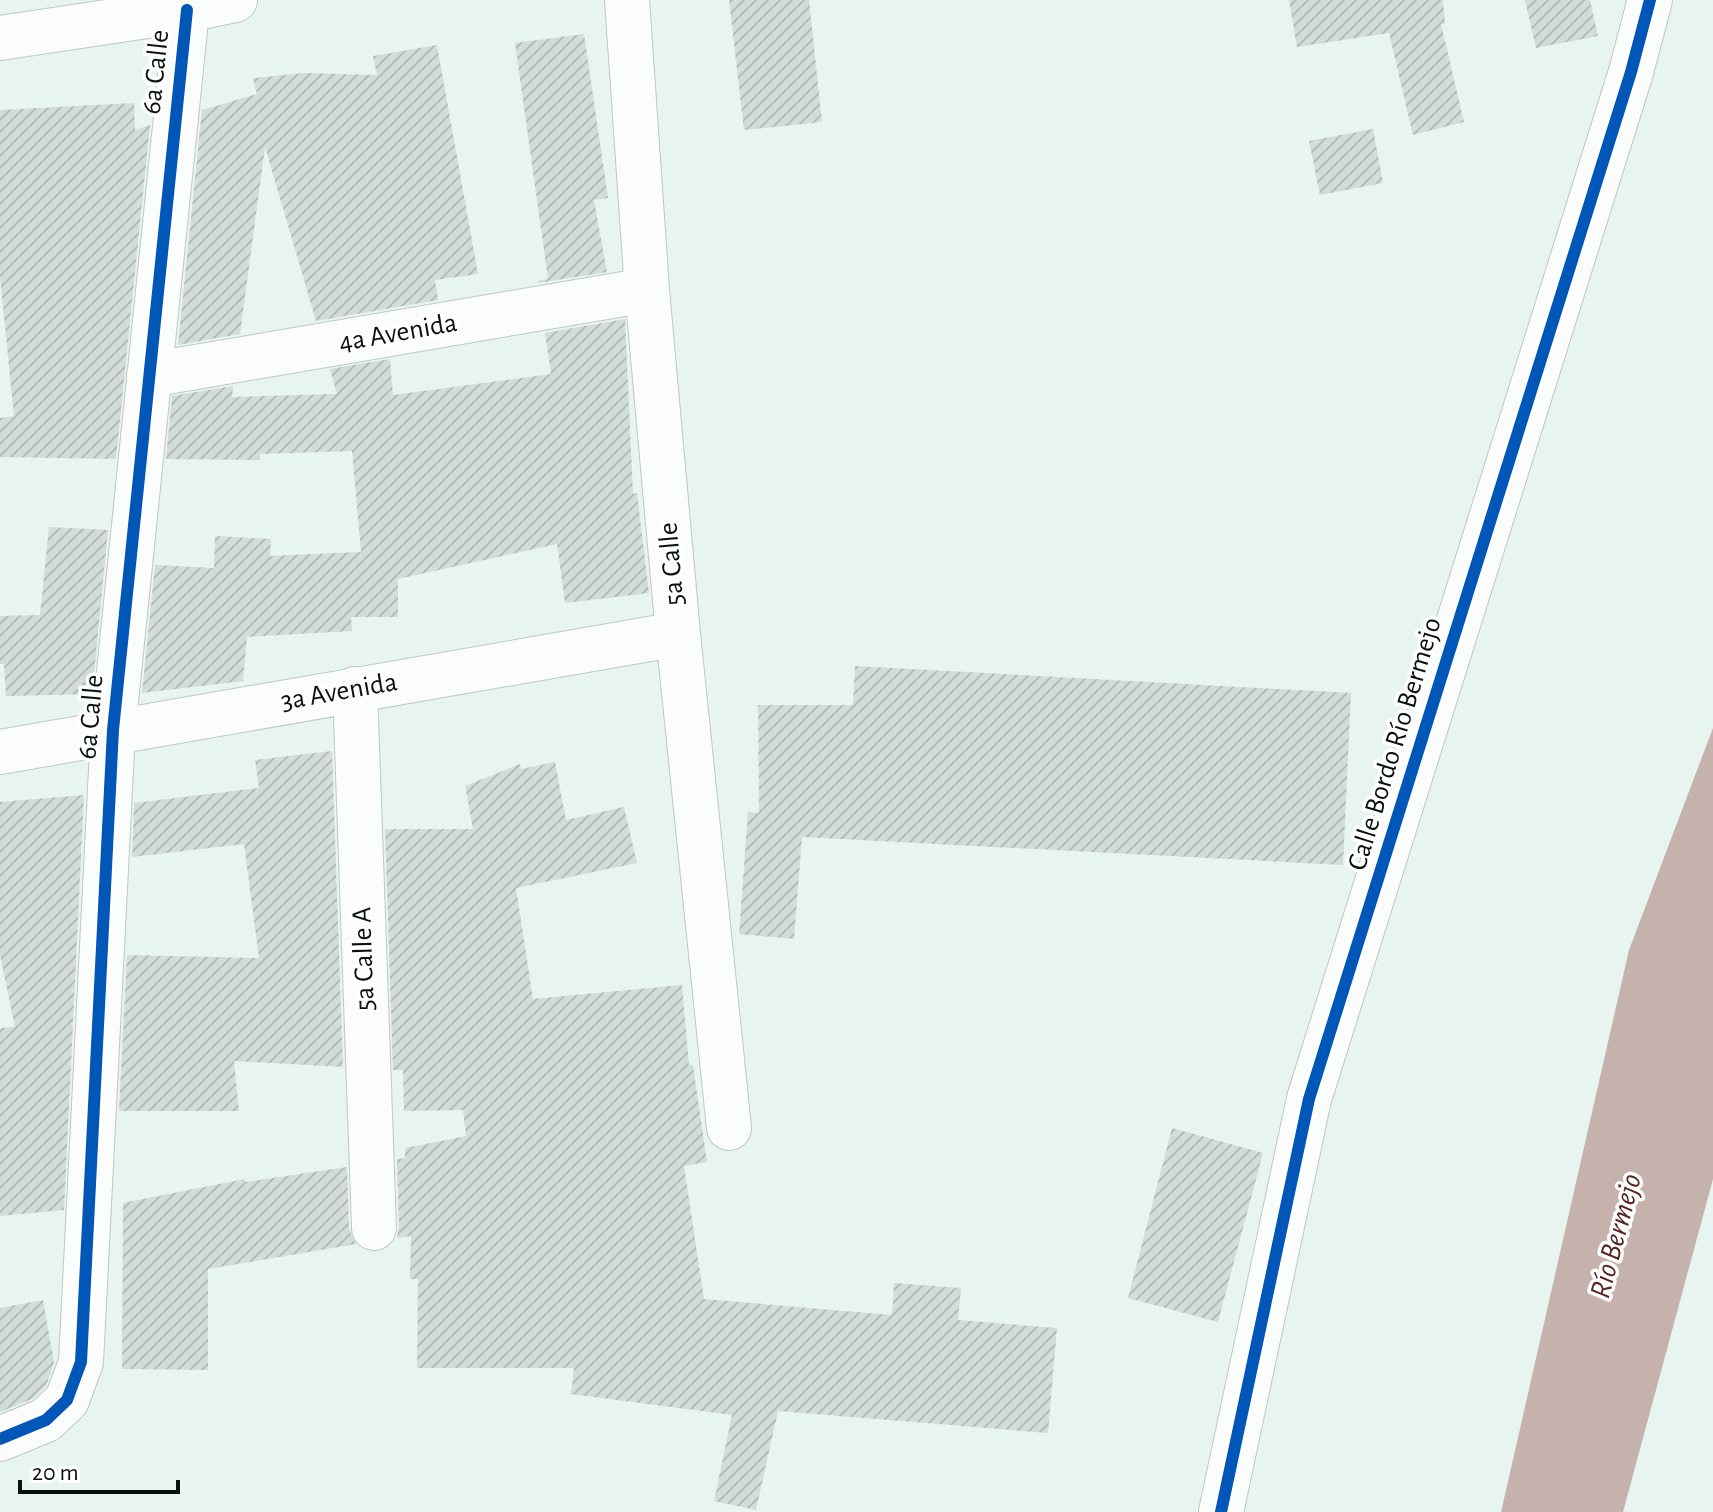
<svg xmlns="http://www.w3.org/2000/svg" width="1713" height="1512" font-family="'Alegreya Sans',sans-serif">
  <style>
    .water { fill: #c6b2ad }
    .building { fill: url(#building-hatch) }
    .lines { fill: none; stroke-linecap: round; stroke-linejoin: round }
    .minor-casing { stroke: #bec8c5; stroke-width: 46 }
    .minor { stroke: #fbfdfd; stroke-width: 44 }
    .cycleway-casing { stroke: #fff; stroke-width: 17 }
    .cycleway { stroke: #0057b8; stroke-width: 12 }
    .labels { text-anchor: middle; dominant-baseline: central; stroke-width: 7; stroke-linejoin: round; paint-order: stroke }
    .street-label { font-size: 28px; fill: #09110f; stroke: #fff }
    .water-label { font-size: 30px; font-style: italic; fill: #562620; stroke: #fff }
  </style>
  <defs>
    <pattern id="building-hatch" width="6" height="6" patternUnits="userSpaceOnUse" patternTransform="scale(2)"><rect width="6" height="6" fill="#d2dcd9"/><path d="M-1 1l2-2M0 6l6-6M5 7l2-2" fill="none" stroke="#b3bcb9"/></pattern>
  </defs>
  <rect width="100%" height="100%" fill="#e7f4f0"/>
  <path class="water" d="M 1713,728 L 1713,1179 L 1623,1512 L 1501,1512 L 1629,950 Z"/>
  <path class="building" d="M 729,0 L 809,0 L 822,122 L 744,130 Z
    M 1289,0 L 1443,0 L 1445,24 L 1441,24 L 1464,122 L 1413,135 L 1389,33 L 1297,47 Z
    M 1525,0 L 1590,0 L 1598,36 L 1536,48 Z
    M 584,34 L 608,198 L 594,200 L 607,272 L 538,283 L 537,281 L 548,279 L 515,43 Z
    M 437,45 L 478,274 L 435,280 L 438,300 L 316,321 L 265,147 L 240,334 L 178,345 L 202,110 L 257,94 L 253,78 L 305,73 L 377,75 L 373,56 Z
    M 134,103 L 135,130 L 150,125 L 116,459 L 0,457 L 0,418 L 14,416 L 0,277 L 0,110 Z
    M 1373,129 L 1383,183 L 1320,195 L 1309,141 Z
    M 625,319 L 633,494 L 637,493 L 649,593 L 565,603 L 557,544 L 398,579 L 398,617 L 351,617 L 352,631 L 247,637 L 243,681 L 142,693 L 155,565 L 214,568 L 215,536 L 271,539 L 270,556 L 361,552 L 352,451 L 260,454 L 260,460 L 166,459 L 172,396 L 233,386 L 232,397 L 337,394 L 330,369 L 390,359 L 393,395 L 551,374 L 545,333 Z
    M 49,527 L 108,530 L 92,694 L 6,696 L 4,664 L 0,664 L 0,616 L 40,615 Z
    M 855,666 L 1351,693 L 1343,865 L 802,837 L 794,939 L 739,934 L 748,812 L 759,813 L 758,705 L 853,705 Z
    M 332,751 L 343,1067 L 234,1061 L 239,1111 L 119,1111 L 127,955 L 259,958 L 244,844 L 132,857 L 134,803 L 259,788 L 255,760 Z
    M 555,762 L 566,820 L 624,807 L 637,863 L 516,888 L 533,999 L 682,985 L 689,1065 L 693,1065 L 707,1162 L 684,1166 L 704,1299 L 892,1315 L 894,1283 L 961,1288 L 958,1320 L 1057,1328 L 1048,1433 L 778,1411 L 756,1510 L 714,1501 L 732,1415 L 571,1394 L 574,1368 L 417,1368 L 418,1279 L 410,1279 L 411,1236 L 397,1238 L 399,1227 L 397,1159 L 405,1158 L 405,1148 L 466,1136 L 463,1110 L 404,1111 L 403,1070 L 393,1070 L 385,829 L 473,829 L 465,786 L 520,764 L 521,769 Z
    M 84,795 L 64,1210 L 0,1216 L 0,1028 L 15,1027 L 0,955 L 0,802 Z
    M 1172,1128 L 1263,1153 L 1218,1322 L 1128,1298 Z
    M 347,1167 L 349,1229 L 356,1244 L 208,1269 L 208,1370 L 122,1369 L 123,1203 L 245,1179 L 245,1182 Z
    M 43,1300 L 54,1362 L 46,1386 L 32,1399 L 0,1412 L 0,1308 Z"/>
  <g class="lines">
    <g class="minor-casing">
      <path id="minor" d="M 627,0 L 647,290 L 678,634 L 729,1128
        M 0,38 L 187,10 L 235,0
        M 149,375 L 647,290
        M 355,689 L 374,1228
        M 0,752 L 678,634
        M 0,1439 L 46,1420 L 67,1400 L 81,1362 L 113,730 L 187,10
        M 1221,1512 L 1309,1099 L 1631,72 L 1650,0"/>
    </g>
    <use href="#minor" class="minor"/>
    <g class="cycleway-casing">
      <path id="cycleway" d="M 0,1439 L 46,1420 L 67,1400 L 81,1362 L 113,730 L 187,10
        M 1221,1512 L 1309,1099 L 1631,72 L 1650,0"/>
    </g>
    <use href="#cycleway" class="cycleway"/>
  </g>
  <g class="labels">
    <g class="street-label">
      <text transform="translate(156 72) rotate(-84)">6a Calle</text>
      <text transform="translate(398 333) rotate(-10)">4a Avenida</text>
      <text transform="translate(672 564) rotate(-95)">5a Calle</text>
      <text transform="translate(339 692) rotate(-10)">3a Avenida</text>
      <text transform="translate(91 717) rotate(-85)">6a Calle</text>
      <text transform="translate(1395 744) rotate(-73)">Calle Bordo Río Bermejo</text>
      <text transform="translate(364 959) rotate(-92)">5a Calle A</text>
    </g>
    <g class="water-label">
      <text transform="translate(1616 1236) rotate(-75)">Río Bermejo</text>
    </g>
  </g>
  <path d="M20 1480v12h158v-12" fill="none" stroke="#09110f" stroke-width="4"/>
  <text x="32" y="1480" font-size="24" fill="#09110f" stroke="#ffffff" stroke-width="6" paint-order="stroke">20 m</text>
</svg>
